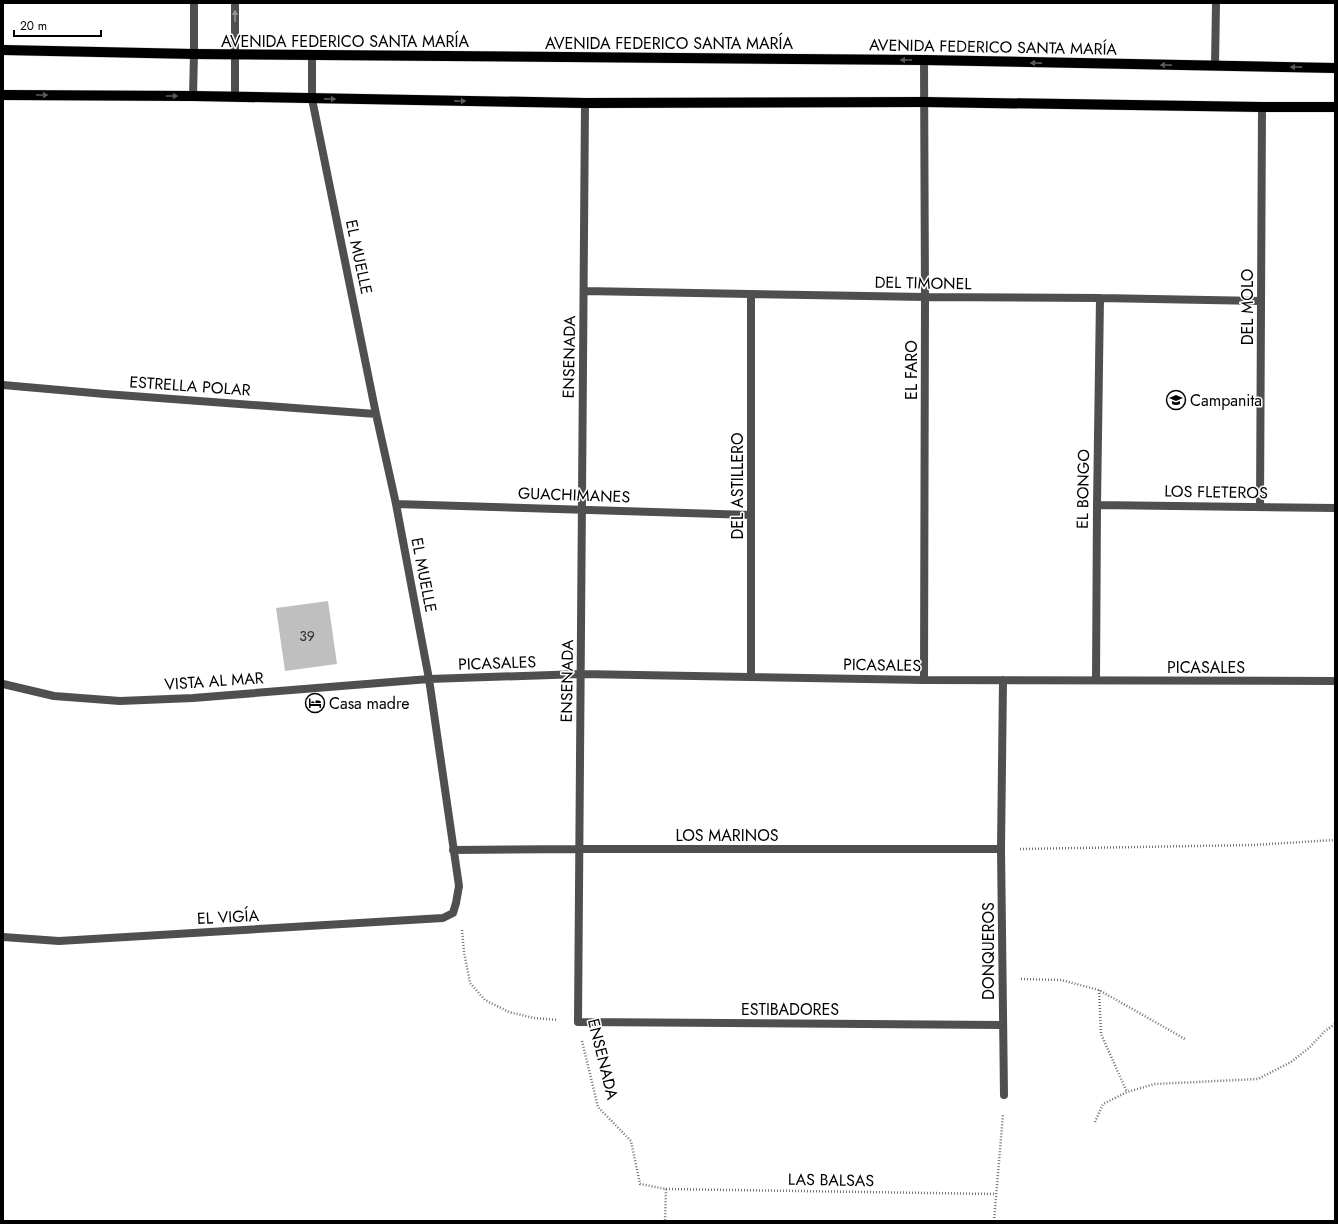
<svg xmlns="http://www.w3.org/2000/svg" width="1338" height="1224" font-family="Jost,sans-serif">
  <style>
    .building { fill: #bfbfbf }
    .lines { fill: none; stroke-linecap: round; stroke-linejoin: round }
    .primary-casing { stroke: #dbdbdb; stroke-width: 11 }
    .path { stroke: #717171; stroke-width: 2.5; stroke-dasharray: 1 2; stroke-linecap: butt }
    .minor { stroke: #4f4f4f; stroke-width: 8 }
    .tertiary { stroke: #4f4f4f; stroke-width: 8 }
    .primary { stroke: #000; stroke-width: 10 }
    .oneway { fill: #959595 }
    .oneway2 { fill: #595959 }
    .labels { text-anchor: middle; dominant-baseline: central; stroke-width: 3; stroke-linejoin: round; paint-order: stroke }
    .number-label { font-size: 14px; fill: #303030 }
    .street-label { font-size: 16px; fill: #000; stroke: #fff }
    .poi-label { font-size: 16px; fill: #000; stroke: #fff; text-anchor: start }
  </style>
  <rect width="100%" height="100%" fill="#fff"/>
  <path class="building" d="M 328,601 L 337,664 L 285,671 L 276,608 Z"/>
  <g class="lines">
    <g class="primary-casing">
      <path id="primary" d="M 3,50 L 194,54 L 924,60 L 1335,68
        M 3,95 L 193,96 L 585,103 L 924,102 L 1262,107 L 1335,107"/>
    </g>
    <path class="path" d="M 1020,849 L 1253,845 L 1335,840
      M 462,930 L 464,952 L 470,983 L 485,1000 L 509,1012 L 534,1018 L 558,1020
      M 1021,979 L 1061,980 L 1099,990 L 1185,1039
      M 1099,990 L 1101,1034 L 1127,1092
      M 582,1041 L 598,1107 L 631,1141 L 640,1184 L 666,1189 L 665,1221
      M 1095,1122 L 1103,1104 L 1127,1092 L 1155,1084 L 1258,1079 L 1291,1062 L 1310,1047 L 1325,1031 L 1335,1024
      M 666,1189 L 996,1194
      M 994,1221 L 1003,1114"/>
    <path class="minor" d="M 924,60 L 925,297 L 924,680
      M 1215,66 L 1216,3
      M 585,103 L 578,1022 L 1002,1025
      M 584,291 L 925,297 L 1100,298 L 1261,301
      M 751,294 L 751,677
      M 3,385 L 105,394 L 376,414
      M 396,504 L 751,515
      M 1097,505 L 1335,508
      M 1260,507 L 1262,107
      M 1003,680 L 1001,849 L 1004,1095
      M 1096,680 L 1097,505 L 1100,298
      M 3,684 L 54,696 L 120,701 L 193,698 L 429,679 L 581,674 L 924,680 L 1335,681
      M 453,850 L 579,849 L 1001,849
      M 3,937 L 59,941 L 443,918 L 453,913 L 456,903 L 459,886 L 429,679 L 396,504 L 376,414 L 312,99 L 312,55"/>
    <path class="tertiary" d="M 235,3 L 235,97
      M 193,96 L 194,54 L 194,3"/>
    <use href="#primary" class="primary"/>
  </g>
  <defs><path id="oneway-solid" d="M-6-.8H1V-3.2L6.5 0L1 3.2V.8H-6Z"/></defs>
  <use class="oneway" href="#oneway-solid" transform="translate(235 16) rotate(-91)"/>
  <g class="oneway2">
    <use href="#oneway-solid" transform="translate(906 60) rotate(-180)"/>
    <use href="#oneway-solid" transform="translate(1036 63) rotate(-179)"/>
    <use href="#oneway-solid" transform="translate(1166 65) rotate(-179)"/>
    <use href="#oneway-solid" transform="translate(1296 67) rotate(-179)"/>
    <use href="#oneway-solid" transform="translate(42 95)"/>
    <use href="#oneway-solid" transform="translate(172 96)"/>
    <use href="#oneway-solid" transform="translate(330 99) rotate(1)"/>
    <use href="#oneway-solid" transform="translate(460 101) rotate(1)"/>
  </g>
  <defs>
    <g id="school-ring" transform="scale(1)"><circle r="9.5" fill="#fff" stroke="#000" stroke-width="1.5"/><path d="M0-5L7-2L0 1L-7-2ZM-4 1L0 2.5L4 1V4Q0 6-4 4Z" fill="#000"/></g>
    <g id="hotel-ring" transform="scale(1)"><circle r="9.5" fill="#fff" stroke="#000" stroke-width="1.5"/><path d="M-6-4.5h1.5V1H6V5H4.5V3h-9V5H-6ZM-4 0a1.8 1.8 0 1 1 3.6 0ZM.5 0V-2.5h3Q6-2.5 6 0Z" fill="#000"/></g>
  </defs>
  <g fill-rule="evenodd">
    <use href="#school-ring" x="1176" y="400"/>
    <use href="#hotel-ring" x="315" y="703"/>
  </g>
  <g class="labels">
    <g class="number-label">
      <text x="307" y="636">39</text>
    </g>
    <g class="street-label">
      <text x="345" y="41">AVENIDA FEDERICO SANTA MARÍA</text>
      <text x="669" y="43">AVENIDA FEDERICO SANTA MARÍA</text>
      <text transform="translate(993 47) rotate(1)">AVENIDA FEDERICO SANTA MARÍA</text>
      <text transform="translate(359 257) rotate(78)">EL MUELLE</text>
      <text transform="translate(923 283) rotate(1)">DEL TIMONEL</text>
      <text transform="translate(1247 307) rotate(-90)">DEL MOLO</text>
      <text transform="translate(569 357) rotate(-89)">ENSENADA</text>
      <text transform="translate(911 370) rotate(-90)">EL FARO</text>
      <text transform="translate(190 386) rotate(4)">ESTRELLA POLAR</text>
      <text transform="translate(737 486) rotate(-90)">DEL ASTILLERO</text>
      <text transform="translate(1083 489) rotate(-89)">EL BONGO</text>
      <text transform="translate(1216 492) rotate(1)">LOS FLETEROS</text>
      <text transform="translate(574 495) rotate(2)">GUACHIMANES</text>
      <text transform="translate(424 575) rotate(79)">EL MUELLE</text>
      <text transform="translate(497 663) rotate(-2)">PICASALES</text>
      <text transform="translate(882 665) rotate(1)">PICASALES</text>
      <text x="1206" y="667">PICASALES</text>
      <text transform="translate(214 681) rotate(-4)">VISTA AL MAR</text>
      <text transform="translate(567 681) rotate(-89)">ENSENADA</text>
      <text x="727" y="835">LOS MARINOS</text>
      <text transform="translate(228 917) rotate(-3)">EL VIGÍA</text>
      <text transform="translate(988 951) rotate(-90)">DONQUEROS</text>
      <text x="790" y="1009">ESTIBADORES</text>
      <text transform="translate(603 1059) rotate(76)">ENSENADA</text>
      <text transform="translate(831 1180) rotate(1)">LAS BALSAS</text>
    </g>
    <g class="poi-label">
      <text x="1190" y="400">Campanita</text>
      <text x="329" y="703">Casa madre</text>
    </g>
  </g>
  <rect width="1338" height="1224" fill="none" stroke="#000000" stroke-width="8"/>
  <path d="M14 30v6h87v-6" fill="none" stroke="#000000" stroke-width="2"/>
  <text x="20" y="30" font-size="12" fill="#000000" stroke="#ffffff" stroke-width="3" paint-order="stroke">20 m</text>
</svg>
